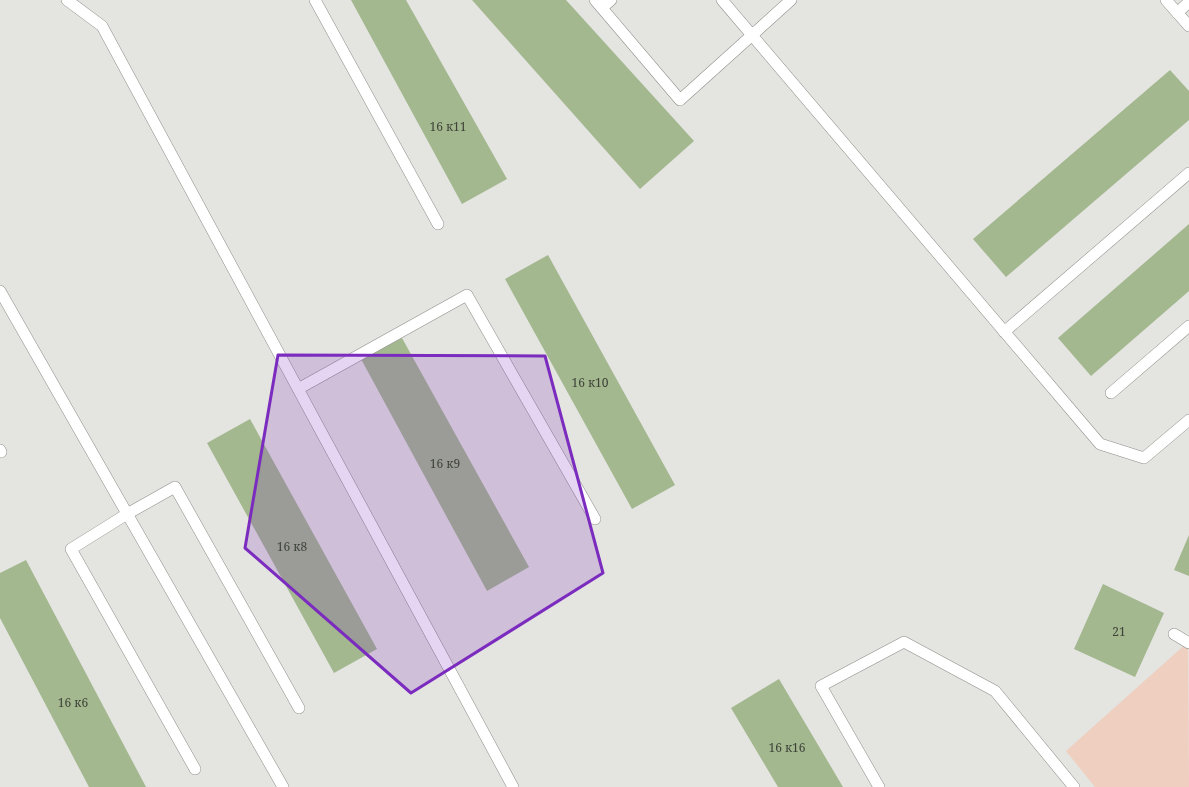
<svg xmlns="http://www.w3.org/2000/svg" width="1189" height="787" font-family="'Noto Serif',serif">
  <style>
    .green { fill: #efcfc0 }
    .building { fill: #a3b88f }
    .lines { fill: none; stroke-linecap: round; stroke-linejoin: round }
    .service-casing { stroke: #8e8e8a; stroke-width: 12 }
    .service { stroke: #fff; stroke-width: 11 }
    .marked { fill: #7b2cbf; fill-opacity: 0.2; stroke: #7b2cbf; stroke-width: 3; stroke-linejoin: round }
    .labels { text-anchor: middle; dominant-baseline: central; stroke-width: 3; stroke-linejoin: round; paint-order: stroke }
    .number-label { font-size: 12px; fill: #3e4338 }
  </style>
  <rect width="100%" height="100%" fill="#e4e4e0"/>
  <path class="green" d="M 1188,642 L 1189,787 L 1095,787 L 1066,751 Z"/>
  <path class="building" d="M 351,0 L 406,0 L 507,179 L 462,204 Z
    M 472,0 L 566,0 L 694,141 L 640,189 Z
    M 1170,70 L 1189,91 L 1189,120 L 1006,277 L 973,239 Z
    M 1189,224 L 1189,291 L 1091,376 L 1058,338 Z
    M 548,255 L 675,485 L 632,509 L 505,279 Z
    M 402,338 L 529,567 L 487,591 L 361,359 Z
    M 250,419 L 377,649 L 334,673 L 207,443 Z
    M 1189,535 L 1189,576 L 1174,570 Z
    M 26,560 L 146,787 L 89,787 L 0,618 L 0,573 Z
    M 1103,584 L 1164,613 L 1135,677 L 1074,649 Z
    M 779,679 L 843,787 L 778,787 L 731,708 Z"/>
  <g class="lines">
    <g class="service-casing">
      <path id="service" d="M 67,0 L 102,26 L 513,787
        M 315,0 L 438,224
        M 595,0 L 680,100 L 791,0
        M 722,0 L 1100,444 L 1144,458 L 1189,420
        M 1166,0 L 1189,26
        M 602,8 L 611,0
        M 1177,13 L 1189,2
        M 0,291 L 283,787
        M 1004,332 L 1189,173
        M 298,389 L 467,295 L 595,519
        M 1111,393 L 1189,326
        M 0,450 L 1,452
        M 1174,634 L 1189,643
        M 195,769 L 71,549 L 127,514 L 175,487 L 299,708
        M 879,787 L 821,686 L 904,642 L 995,691 L 1074,787"/>
    </g>
    <use href="#service" class="service"/>
  </g>
  <path class="marked" d="M 278,355 L 545,356 L 603,573 L 411,693 L 245,548 Z"/>
  <g class="labels">
    <g class="number-label">
      <text x="448" y="126">16 к11</text>
      <text x="590" y="382">16 к10</text>
      <text x="445" y="463">16 к9</text>
      <text x="292" y="546">16 к8</text>
      <text x="1119" y="631">21</text>
      <text x="73" y="702">16 к6</text>
      <text x="787" y="747">16 к16</text>
    </g>
  </g>
</svg>
